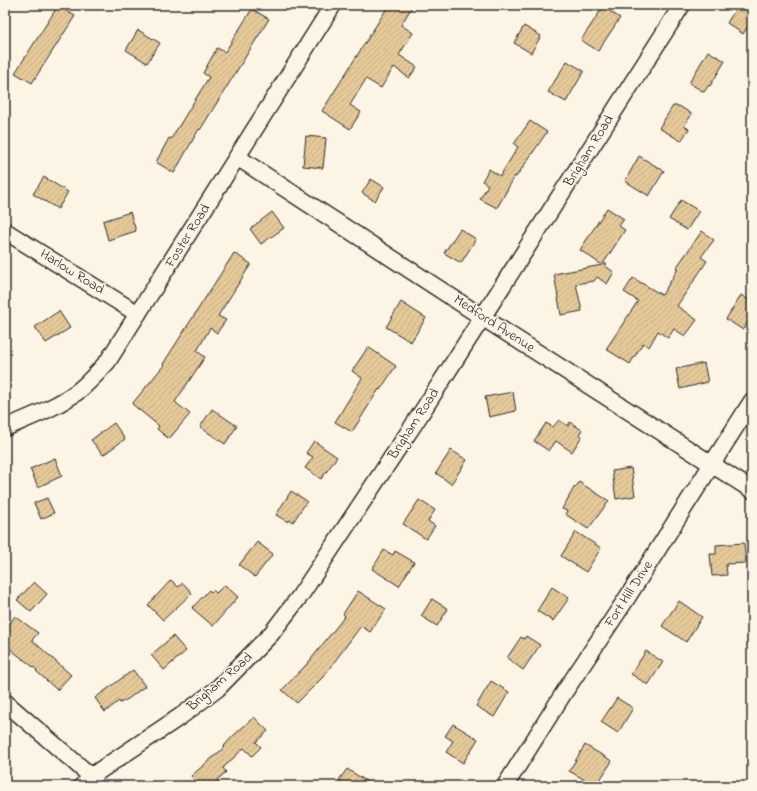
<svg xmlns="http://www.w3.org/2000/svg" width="757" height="791" font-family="'Indie Flower',sans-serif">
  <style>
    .building { fill: url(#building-hatch); stroke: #2b2b2b }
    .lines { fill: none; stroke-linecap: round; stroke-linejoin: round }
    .minor-casing { stroke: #2b2b2b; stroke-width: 19 }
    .minor { stroke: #fcf5e5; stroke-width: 16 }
    .labels { text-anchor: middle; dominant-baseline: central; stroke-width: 3; stroke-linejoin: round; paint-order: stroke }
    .street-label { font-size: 14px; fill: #2b2b2b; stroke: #fcf5e5 }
  </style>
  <defs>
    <pattern id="building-hatch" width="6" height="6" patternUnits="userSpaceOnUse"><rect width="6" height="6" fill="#e5c999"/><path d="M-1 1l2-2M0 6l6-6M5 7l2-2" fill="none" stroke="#c5ad84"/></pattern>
  </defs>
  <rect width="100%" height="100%" fill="#fcf5e5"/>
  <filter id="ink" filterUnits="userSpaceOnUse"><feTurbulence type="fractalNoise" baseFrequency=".025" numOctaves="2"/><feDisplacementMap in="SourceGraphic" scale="8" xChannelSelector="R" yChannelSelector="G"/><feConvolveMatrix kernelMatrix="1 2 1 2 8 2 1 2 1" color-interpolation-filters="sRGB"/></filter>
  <g filter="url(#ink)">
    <path class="building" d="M 389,5 L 413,5 L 401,25 L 413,33 L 399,55 L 417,67 L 409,78 L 394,67 L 381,88 L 366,79 L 350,105 L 361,112 L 350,129 L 322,111 Z
      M 738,5 L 752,5 L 752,20 L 743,34 L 727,23 Z
      M 58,6 L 75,16 L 32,83 L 15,73 Z
      M 603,7 L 620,18 L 598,51 L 581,40 Z
      M 252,9 L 269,19 L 200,130 L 199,129 L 174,173 L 156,162 L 169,138 L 171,139 L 209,77 L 203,73 L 217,48 L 225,52 Z
      M 524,26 L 541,36 L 531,53 L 514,43 Z
      M 138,30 L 160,43 L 147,63 L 126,50 Z
      M 708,51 L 725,61 L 710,86 L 709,85 L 704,92 L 689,83 Z
      M 567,61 L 584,71 L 566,102 L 548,92 Z
      M 673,106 L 679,106 L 692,114 L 684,126 L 689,129 L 681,141 L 659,128 Z
      M 530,121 L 547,132 L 516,177 L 515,176 L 497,208 L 480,199 L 488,185 L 482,181 L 489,169 L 500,176 L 518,147 L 514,144 Z
      M 306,136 L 326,138 L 323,168 L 303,166 Z
      M 639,156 L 664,171 L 649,196 L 625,181 Z
      M 44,177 L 68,192 L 58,209 L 33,194 Z
      M 371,179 L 384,187 L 375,201 L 362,193 Z
      M 681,200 L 699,211 L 687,230 L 669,219 Z
      M 607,208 L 624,219 L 619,226 L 625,230 L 603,264 L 607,264 L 605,266 L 614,272 L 607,284 L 597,277 L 594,281 L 576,284 L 582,311 L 561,315 L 554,274 L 602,265 L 580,250 Z
      M 130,212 L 136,231 L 108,240 L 103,221 Z
      M 272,212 L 284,228 L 261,244 L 250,229 Z
      M 460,229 L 476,239 L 461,263 L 444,253 Z
      M 702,231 L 714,240 L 701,257 L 707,261 L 677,306 L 697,320 L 685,336 L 674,329 L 668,338 L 658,331 L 649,347 L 643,343 L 630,364 L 606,349 L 638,301 L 624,292 L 633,278 L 662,295 L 678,269 L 676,268 Z
      M 234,253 L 251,264 L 218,316 L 226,320 L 217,333 L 210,328 L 197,351 L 205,357 L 175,402 L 190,414 L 169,439 L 157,429 L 159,426 L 132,404 L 164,365 L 163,364 Z
      M 741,295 L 752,302 L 752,316 L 743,330 L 726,319 Z
      M 401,302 L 426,318 L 411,342 L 386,327 Z
      M 59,311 L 70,328 L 46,343 L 35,327 Z
      M 368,347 L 396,366 L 380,390 L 379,389 L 352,432 L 335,422 L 362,378 L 352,371 Z
      M 704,363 L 708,382 L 680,389 L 676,369 Z
      M 513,392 L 516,411 L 489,417 L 485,397 Z
      M 212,409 L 237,426 L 225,444 L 200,427 Z
      M 559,420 L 568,426 L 570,422 L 582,430 L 579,434 L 582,436 L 572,452 L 556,441 L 549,451 L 534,441 L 546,423 L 553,427 Z
      M 114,423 L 125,439 L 103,455 L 91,440 Z
      M 314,441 L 337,457 L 321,479 L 305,468 L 313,457 L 306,453 Z
      M 451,450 L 467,460 L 451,484 L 436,473 Z
      M 55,458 L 62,476 L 38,487 L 30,469 Z
      M 631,468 L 635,496 L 616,499 L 612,471 Z
      M 579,482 L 609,501 L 588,529 L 565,514 L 567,511 L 562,509 L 575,486 L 576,487 Z
      M 291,491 L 307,501 L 293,522 L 289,520 L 288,522 L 276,515 Z
      M 47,498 L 54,513 L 41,519 L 34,503 Z
      M 419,500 L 435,510 L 428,521 L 435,526 L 426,539 L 403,524 Z
      M 576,532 L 601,548 L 586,572 L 561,556 Z
      M 257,542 L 273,554 L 255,577 L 239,565 Z
      M 744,543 L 746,563 L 726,564 L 727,575 L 712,576 L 710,554 L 716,554 L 716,545 Z
      M 384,550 L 393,555 L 395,551 L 414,562 L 399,586 L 372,569 Z
      M 171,580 L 178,587 L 183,583 L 192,593 L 163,620 L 148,605 Z
      M 34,582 L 47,594 L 31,612 L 17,600 Z
      M 225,585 L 238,597 L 213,626 L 192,608 L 209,590 L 211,592 L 213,590 L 216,593 Z
      M 552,587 L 569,598 L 553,621 L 537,611 Z
      M 358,591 L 386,609 L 370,632 L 361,626 L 323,677 L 297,703 L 282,690 L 308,663 L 345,616 L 343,614 Z
      M 432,599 L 448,609 L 437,626 L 421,616 Z
      M 679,601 L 702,617 L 686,642 L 662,626 Z
      M 15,616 L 38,633 L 32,640 L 71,675 L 57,690 L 36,671 L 37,670 L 5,645 L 5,630 Z
      M 173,636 L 186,651 L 164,670 L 151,655 Z
      M 526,636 L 540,645 L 523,670 L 507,658 L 521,637 L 524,639 Z
      M 646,651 L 663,662 L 648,685 L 631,674 Z
      M 133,670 L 145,686 L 128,699 L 120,703 L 119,701 L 105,712 L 95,698 Z
      M 491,681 L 509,692 L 494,717 L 476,706 Z
      M 617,698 L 633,708 L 618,733 L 601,722 Z
      M 254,717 L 268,731 L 256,742 L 261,747 L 252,756 L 244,748 L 223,768 L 226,772 L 217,780 L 222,786 L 200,786 L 191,776 L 225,747 L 224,746 L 233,736 Z
      M 453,724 L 478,739 L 463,763 L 446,752 L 453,741 L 445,736 Z
      M 585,745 L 612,761 L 596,786 L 569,771 Z
      M 347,769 L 374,786 L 348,786 L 339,780 Z"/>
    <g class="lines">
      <g class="minor-casing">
        <path id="minor" d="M 237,157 L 482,317 L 752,490
          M 5,231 L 138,314
          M 5,428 C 30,417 55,408 77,392 C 89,383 98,372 108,361 L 333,5
          M 5,702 L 92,777
          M 82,786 L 99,771 L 181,716 L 217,689 L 271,634 L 300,596 L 418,418 L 682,5
          M 505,786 L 565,691 L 625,601 L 752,401"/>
      </g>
      <use href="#minor" class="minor"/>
    </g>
  </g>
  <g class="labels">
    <g class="street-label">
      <text transform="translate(589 151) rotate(-58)">Brigham Road</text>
      <text transform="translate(188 236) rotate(-58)">Foster Road</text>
      <text transform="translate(72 272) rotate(32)">Harlow Road</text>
      <text transform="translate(494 324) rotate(33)">Medford Avenue</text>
      <text transform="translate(414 424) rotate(-57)">Brigham Road</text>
      <text transform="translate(629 594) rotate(-57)">Fort Hill Drive</text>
      <text transform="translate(220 682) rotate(-41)">Brigham Road</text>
    </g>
  </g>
  <rect width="757" height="791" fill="none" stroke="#fcf5e5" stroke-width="20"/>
  <rect x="10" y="10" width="737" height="771" fill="none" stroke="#2b2b2b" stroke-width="1.5" filter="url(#ink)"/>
</svg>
